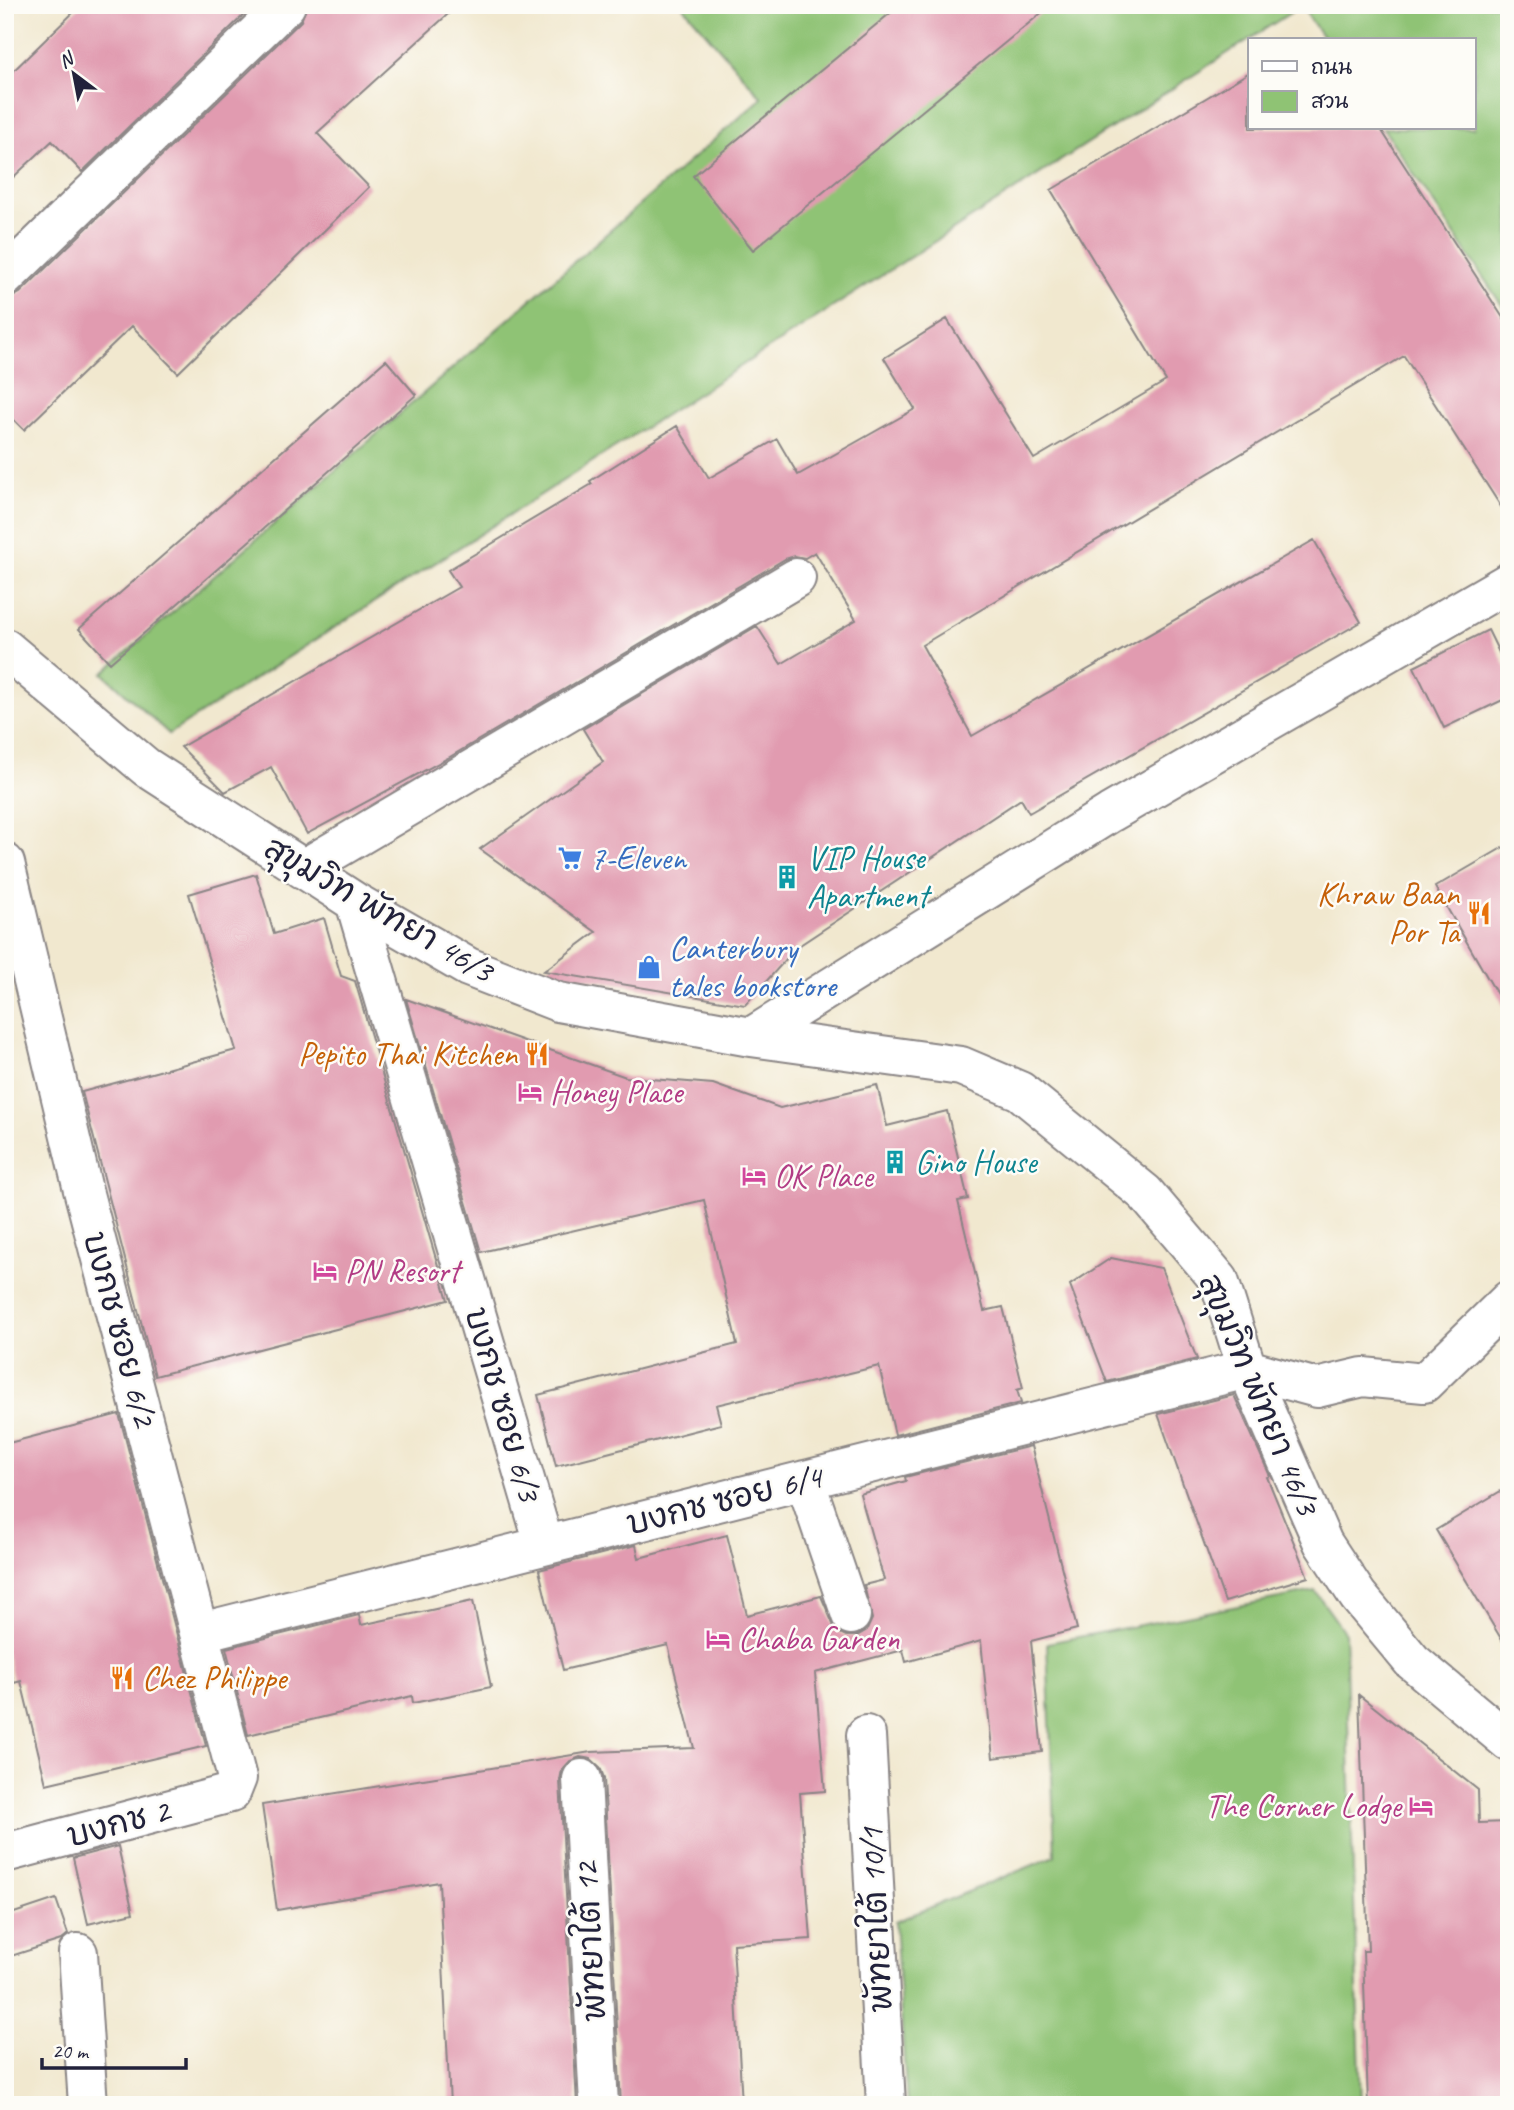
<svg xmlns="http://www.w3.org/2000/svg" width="1514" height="2110" font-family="Caveat,'Playpen Sans Thai',sans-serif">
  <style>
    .green { fill: #8fc374; stroke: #587258; stroke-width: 2 }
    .building { fill: #e19bb0 }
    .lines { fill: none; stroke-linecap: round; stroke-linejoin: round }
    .minor-casing { stroke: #8a8585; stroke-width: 42 }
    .minor { stroke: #fff; stroke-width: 38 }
    .labels { text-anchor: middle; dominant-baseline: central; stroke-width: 5; stroke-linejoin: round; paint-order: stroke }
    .shop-label { font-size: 33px; fill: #366cbe; stroke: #fdfcf7; text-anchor: start }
    .culture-label { font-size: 33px; fill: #0d838f; stroke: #fdfcf7; text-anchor: start }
    .food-label { font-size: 33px; fill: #c56008; stroke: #fdfcf7; text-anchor: end }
    .street-label { font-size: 33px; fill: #22223b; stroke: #fdfcf7 }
    .hotel-label { font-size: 33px; fill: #b23c85; stroke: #fdfcf7; text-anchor: start }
  </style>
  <rect width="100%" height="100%" fill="#fdfcf7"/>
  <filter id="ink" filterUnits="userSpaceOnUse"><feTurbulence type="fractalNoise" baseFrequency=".0143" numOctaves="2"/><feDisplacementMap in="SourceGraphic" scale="14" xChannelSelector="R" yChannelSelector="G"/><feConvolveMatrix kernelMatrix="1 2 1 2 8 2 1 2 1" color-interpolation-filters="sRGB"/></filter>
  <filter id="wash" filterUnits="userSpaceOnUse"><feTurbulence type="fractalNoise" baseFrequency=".00686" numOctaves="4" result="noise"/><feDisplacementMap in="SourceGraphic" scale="28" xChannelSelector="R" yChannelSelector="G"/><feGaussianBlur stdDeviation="1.57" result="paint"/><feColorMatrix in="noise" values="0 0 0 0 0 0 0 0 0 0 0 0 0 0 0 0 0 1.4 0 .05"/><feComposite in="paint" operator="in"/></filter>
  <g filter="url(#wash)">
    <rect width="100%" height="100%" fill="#f1e8cf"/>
    <path class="green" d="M 682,5 L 1509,5 L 1509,316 L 1383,128 L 1474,128 L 1474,40 L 1325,40 L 1301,6 L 169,734 L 103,673 L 762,98 Z
      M 1315,1591 L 1345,1633 L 1361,2105 L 907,2105 L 895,1922 L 1055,1856 L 1047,1643 Z"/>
    <g id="blocks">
      <path class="building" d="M 81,5 L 254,5 L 82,172 L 52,141 L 5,185 L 5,79 Z
        M 307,5 L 458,5 L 317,133 L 369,187 L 178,373 L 132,326 L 24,430 L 5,411 L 5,301 L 20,293 L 301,21 Z
        M 900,5 L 1051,5 L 753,250 L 693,176 Z
        M 1250,72 L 1250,128 L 1380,128 L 1509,327 L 1509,519 L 1404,356 L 922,645 L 972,736 L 1314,540 L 1361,622 L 1029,813 L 1021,799 L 797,947 L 745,1005 L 544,971 L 596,932 L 480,849 L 603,762 L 583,729 L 757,626 L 781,664 L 856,620 L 815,552 L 805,558 L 795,556 L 785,559 L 448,758 L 307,834 L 271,767 L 225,792 L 181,747 L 459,587 L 448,570 L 592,484 L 590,481 L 677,426 L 709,478 L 777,439 L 798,475 L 915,409 L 884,358 L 947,319 L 1034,459 L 1166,381 L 1051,190 Z
        M 386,360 L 416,395 L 110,663 L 79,629 Z
        M 1488,630 L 1509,673 L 1509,697 L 1444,728 L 1414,667 Z
        M 1509,844 L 1509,1015 L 1435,887 Z
        M 256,874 L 274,934 L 324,918 L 341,976 L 355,981 L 448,1300 L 155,1376 L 82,1092 L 236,1050 L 189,894 Z
        M 406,999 L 626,1077 L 713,1084 L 780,1108 L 877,1085 L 887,1126 L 947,1111 L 968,1199 L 958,1201 L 984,1311 L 1003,1307 L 1023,1388 L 1017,1390 L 1021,1403 L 895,1435 L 879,1366 L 716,1405 L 721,1424 L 556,1466 L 538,1395 L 737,1344 L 704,1200 L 481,1252 Z
        M 1111,1258 L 1161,1268 L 1197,1359 L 1107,1382 L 1070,1285 Z
        M 1234,1395 L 1270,1476 L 1267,1477 L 1308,1577 L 1225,1602 L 1158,1414 Z
        M 119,1414 L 206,1746 L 46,1784 L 21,1681 L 14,1683 L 5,1649 L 5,1444 Z
        M 1031,1446 L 1077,1629 L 1031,1641 L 1042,1752 L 993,1758 L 981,1641 L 906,1662 L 903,1650 L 815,1673 L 825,1791 L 800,1793 L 811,1939 L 733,1944 L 742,2105 L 621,2105 L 604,1778 L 600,1767 L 591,1759 L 580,1757 L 570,1761 L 562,1770 L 560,1780 L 577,2105 L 450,2105 L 439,1882 L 277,1910 L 262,1805 L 591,1752 L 694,1748 L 668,1645 L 563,1670 L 539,1570 L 636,1545 L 639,1558 L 727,1535 L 747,1615 L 821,1596 L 836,1631 L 846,1636 L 857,1636 L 867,1630 L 872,1619 L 864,1585 L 884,1580 L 860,1494 L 906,1481 L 905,1477 Z
        M 1509,1486 L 1509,1652 L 1436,1530 Z
        M 473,1601 L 491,1687 L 413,1703 L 412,1696 L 248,1735 L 226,1648 L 359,1615 L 361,1625 Z
        M 1359,1695 L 1478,1790 L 1479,1823 L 1508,1822 L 1509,2105 L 1368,2105 L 1363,1951 L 1368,1951 Z
        M 118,1846 L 133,1913 L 88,1924 L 73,1858 Z
        M 56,1899 L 68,1934 L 61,1940 L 5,1958 L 5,1916 Z"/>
    </g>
  </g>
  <g filter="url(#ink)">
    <use href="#blocks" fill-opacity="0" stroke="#8a8585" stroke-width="2"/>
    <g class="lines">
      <g class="minor-casing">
        <path id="minor" d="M 5,277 L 286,5
          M 5,648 L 146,767 L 355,902 L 468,967 L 558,1002 L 751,1037 L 961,1066 L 1020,1091 L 1145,1193 L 1219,1280 L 1247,1369 L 1323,1543 L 1358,1596 L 1412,1661 L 1509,1742
          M 5,863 L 83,1190 L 237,1778 L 231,1793 L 5,1853
          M 303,869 L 796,578
          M 355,902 L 544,1544
          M 751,1037 L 1110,813 L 1509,582
          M 805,1480 L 851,1615
          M 201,1632 L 1247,1369 L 1317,1388 L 1363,1377 L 1424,1383 L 1509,1300
          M 866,1735 L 886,2105
          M 582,1779 L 599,2105
          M 78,1953 L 88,2105"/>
      </g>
      <use href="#minor" class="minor"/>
    </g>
  </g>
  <defs>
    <g id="supermarket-bare" transform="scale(1.89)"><path d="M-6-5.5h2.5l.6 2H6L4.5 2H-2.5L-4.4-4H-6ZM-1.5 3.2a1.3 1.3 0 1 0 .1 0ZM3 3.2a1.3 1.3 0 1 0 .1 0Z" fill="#3f7fe0" stroke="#fdfcf7" stroke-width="2.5" paint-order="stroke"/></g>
    <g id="building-bare" transform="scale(1.89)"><path d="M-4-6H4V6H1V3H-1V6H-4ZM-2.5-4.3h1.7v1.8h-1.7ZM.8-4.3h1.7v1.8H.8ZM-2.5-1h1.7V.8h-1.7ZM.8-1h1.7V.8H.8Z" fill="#0f9aa8" stroke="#fdfcf7" stroke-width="2.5" paint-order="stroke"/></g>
    <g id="restaurant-bare" transform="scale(1.89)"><path d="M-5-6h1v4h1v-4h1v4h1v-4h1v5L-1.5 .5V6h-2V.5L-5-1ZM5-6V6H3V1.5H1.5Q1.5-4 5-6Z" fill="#e8710a" stroke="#fdfcf7" stroke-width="2.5" paint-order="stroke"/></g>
    <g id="shop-bare" transform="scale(1.89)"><path d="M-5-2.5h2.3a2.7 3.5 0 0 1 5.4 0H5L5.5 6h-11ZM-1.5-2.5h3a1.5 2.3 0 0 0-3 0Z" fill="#3f7fe0" stroke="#fdfcf7" stroke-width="2.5" paint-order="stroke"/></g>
    <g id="hotel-bare" transform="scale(1.89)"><path d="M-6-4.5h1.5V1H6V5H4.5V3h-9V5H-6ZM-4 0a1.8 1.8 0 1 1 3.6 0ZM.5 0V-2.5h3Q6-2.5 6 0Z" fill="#d1479c" stroke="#fdfcf7" stroke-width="2.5" paint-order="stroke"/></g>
  </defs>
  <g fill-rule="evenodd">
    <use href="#supermarket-bare" x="570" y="858"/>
    <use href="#building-bare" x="787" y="877"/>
    <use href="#restaurant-bare" x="1479" y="913"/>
    <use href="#shop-bare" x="649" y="967"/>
    <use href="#restaurant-bare" x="537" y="1054"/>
    <use href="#hotel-bare" x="530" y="1092"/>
    <use href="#building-bare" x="895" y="1162"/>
    <use href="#hotel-bare" x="754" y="1176"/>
    <use href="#hotel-bare" x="325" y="1271"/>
    <use href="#hotel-bare" x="718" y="1639"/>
    <use href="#restaurant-bare" x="122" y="1678"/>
    <use href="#hotel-bare" x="1421" y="1806"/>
  </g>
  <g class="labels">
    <g class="shop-label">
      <text x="590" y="858">7-Eleven</text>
      <text x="669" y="948">Canterbury<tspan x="669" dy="38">tales bookstore</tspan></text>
    </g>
    <g class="culture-label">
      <text x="807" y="858">VIP House<tspan x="807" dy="38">Apartment</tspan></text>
      <text x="915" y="1162">Gino House</text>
    </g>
    <g class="food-label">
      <text x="1459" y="894">Khraw Baan<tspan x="1459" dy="38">Por Ta</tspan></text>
      <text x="517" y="1054">Pepito Thai Kitchen</text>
      <text x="142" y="1678" text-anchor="start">Chez Philippe</text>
    </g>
    <g class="street-label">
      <text transform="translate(379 909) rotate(30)">สุขุมวิท พัทยา 46/3</text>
      <text transform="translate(120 1329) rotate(75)">บงกช ซอย 6/2</text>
      <text transform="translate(1259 1394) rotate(67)">สุขุมวิท พัทยา 46/3</text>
      <text transform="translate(503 1404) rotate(74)">บงกช ซอย 6/3</text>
      <text transform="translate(724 1500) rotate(-14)">บงกช ซอย 6/4</text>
      <text transform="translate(118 1823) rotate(-15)">บงกช 2</text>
      <text transform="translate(876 1920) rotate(-93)">พัทยาใต้ 10/1</text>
      <text transform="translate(590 1942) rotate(-93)">พัทยาใต้ 12</text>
    </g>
    <g class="hotel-label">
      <text x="550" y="1092">Honey Place</text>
      <text x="774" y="1176">OK Place</text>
      <text x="345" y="1271">PN Resort</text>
      <text x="738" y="1639">Chaba Garden</text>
      <text x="1401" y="1806" text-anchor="end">The Corner Lodge</text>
    </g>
  </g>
  <rect width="1514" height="2110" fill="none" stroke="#fdfcf7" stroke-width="28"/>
  <rect x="1248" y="38" width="228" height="91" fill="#fdfcf7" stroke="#a5a5ac" stroke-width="2"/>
  <rect x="1262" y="61" width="35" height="10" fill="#ffffff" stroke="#a5a5ac" stroke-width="2"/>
  <text x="1311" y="74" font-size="21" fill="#22223b">ถนน</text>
  <rect x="1262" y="91" width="35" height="21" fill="#8fc374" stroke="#a5a5ac" stroke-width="2"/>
  <text x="1311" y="108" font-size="21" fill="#22223b">สวน</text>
  <g transform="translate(74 74) rotate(328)" stroke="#fdfcf7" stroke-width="5" paint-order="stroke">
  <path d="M0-5L12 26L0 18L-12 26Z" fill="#22223b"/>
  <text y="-10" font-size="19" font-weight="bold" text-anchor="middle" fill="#22223b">N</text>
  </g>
  <path d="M42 2058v10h144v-10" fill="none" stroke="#22223b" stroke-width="3.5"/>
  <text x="52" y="2058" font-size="21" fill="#22223b" stroke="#fdfcf7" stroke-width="5" paint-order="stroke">20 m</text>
</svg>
